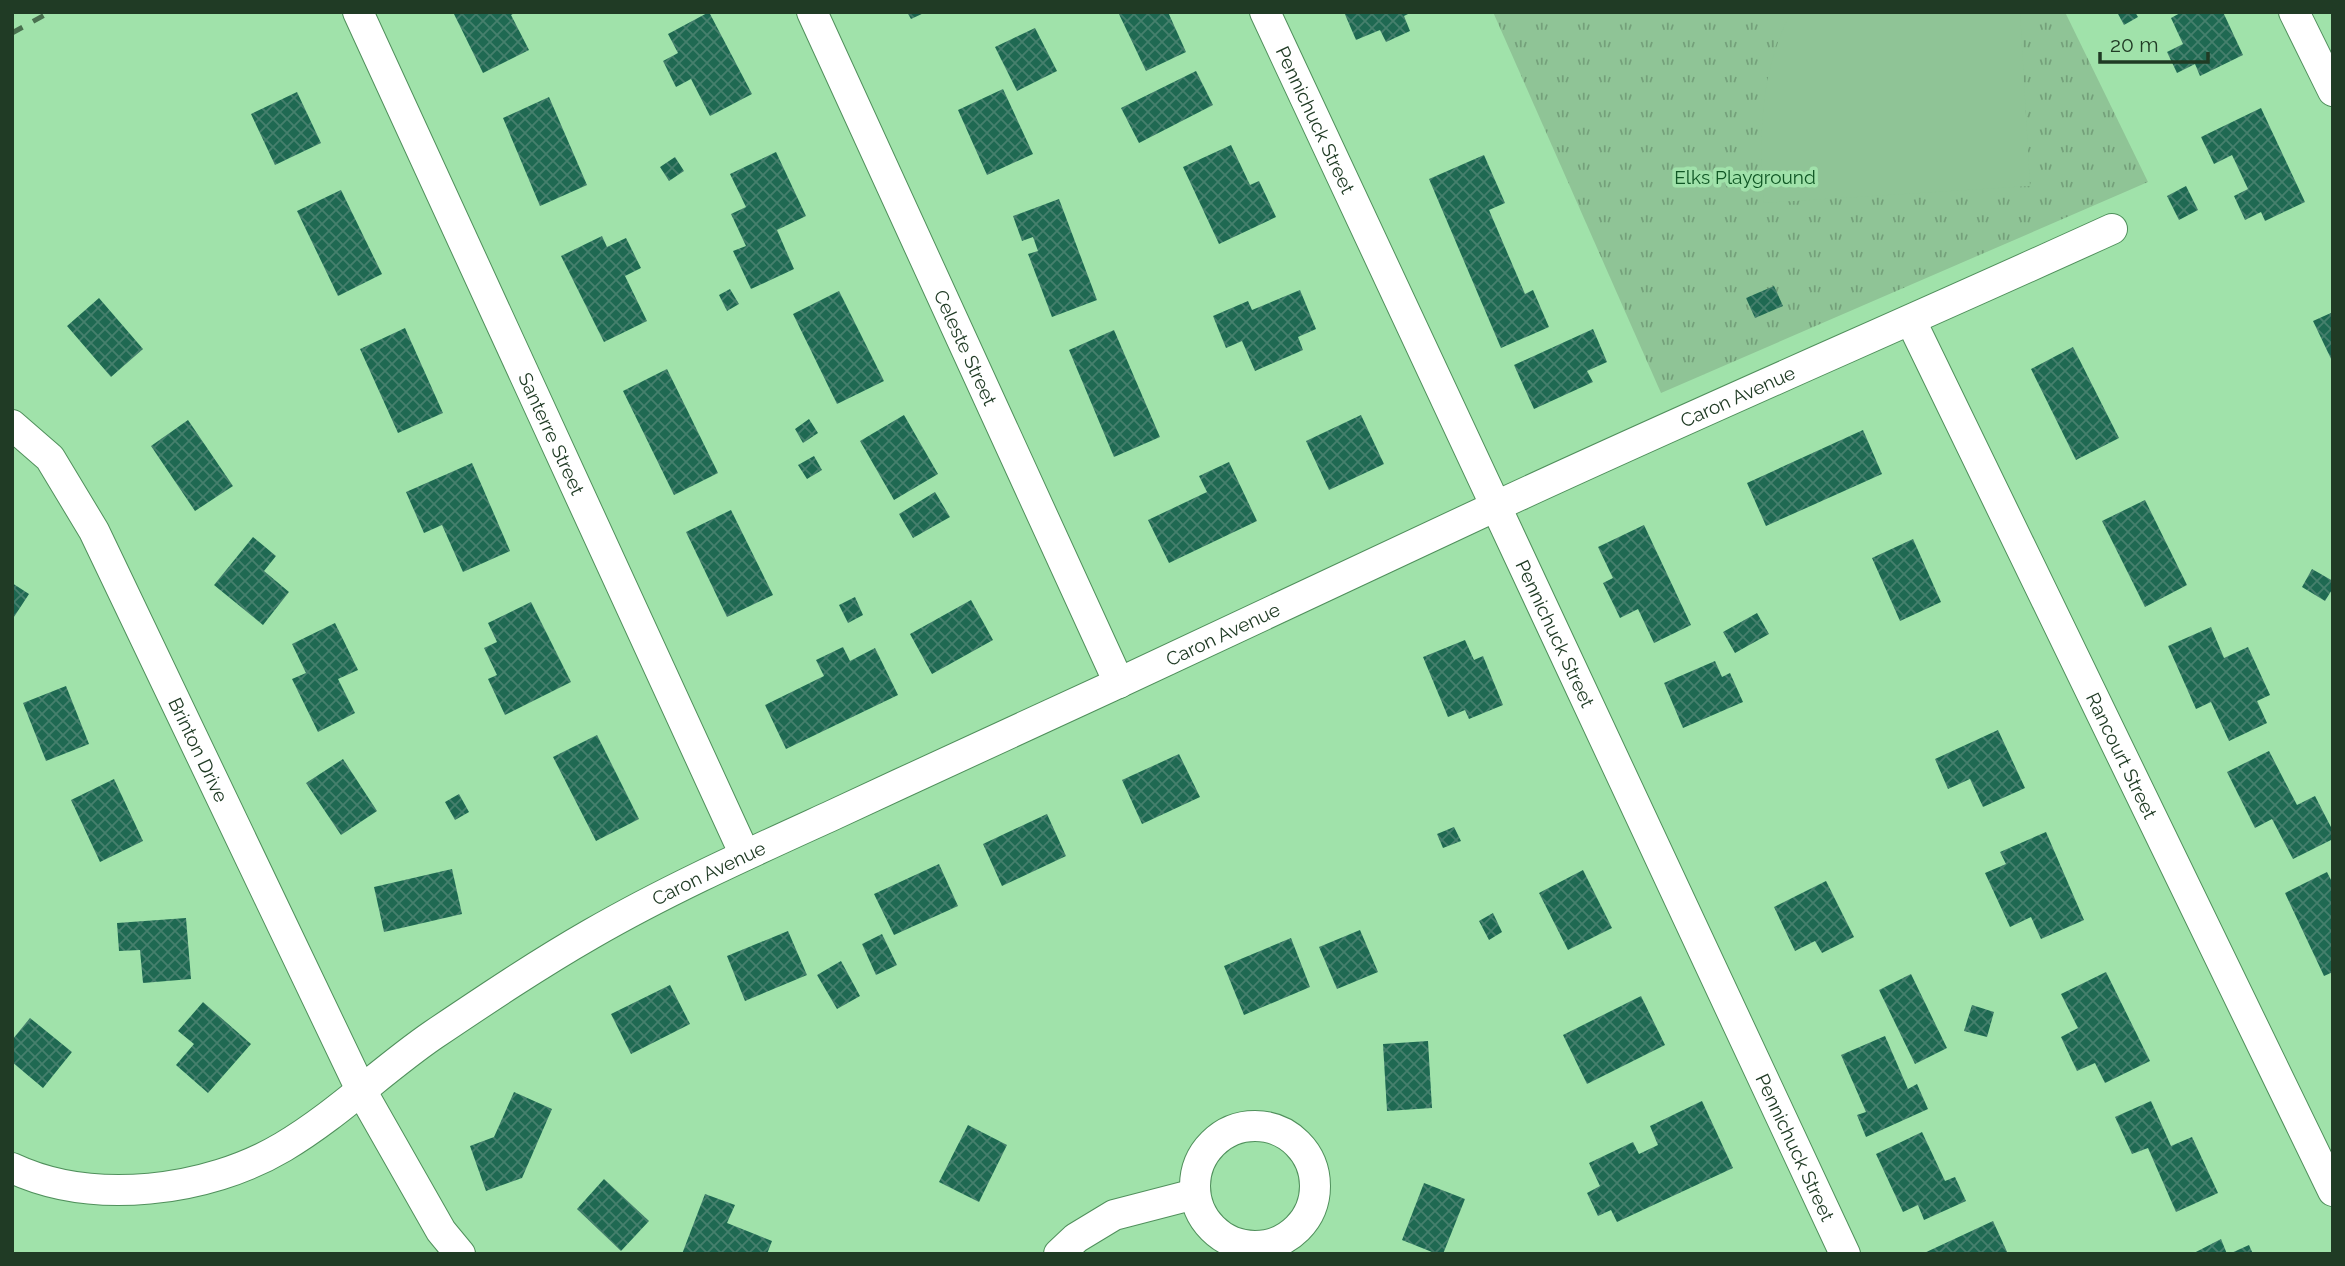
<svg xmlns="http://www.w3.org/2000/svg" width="2345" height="1266" font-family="Raleway,sans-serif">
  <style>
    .park { fill: url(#park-tufts) }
    .pitch { fill: #8fc496 }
    .building { fill: url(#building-cross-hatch) }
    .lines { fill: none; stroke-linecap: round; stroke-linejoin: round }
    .minor-casing { stroke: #50905c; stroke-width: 32 }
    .minor { stroke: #fff; stroke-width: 30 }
    .rail { stroke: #49704f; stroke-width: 5; stroke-dasharray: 12 12; stroke-linecap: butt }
    .labels { text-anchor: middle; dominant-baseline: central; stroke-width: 7; stroke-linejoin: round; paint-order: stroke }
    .street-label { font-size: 19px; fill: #203b25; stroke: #a0e2aa }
    .park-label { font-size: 19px; fill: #105725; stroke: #a0e2aa }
  </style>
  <defs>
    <pattern id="park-tufts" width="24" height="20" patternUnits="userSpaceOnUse" patternTransform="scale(1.75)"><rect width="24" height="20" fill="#8fc496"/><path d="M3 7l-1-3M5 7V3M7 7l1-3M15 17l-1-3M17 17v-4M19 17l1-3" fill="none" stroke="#74a07a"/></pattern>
    <pattern id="building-cross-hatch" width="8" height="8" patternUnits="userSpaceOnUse" patternTransform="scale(1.75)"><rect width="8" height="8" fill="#1f6952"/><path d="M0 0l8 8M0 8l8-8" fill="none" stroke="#46806d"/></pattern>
  </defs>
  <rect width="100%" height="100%" fill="#a0e2aa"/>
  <path class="park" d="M 1493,12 L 2065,12 L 2148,182 L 1661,393 Z"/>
  <path class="pitch" d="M 1791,12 L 2020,12 L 2030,186 L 1764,203 C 1759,135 1759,75 1791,12 Z"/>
  <path class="building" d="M 453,12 L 516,12 L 511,15 L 529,50 L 483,73 Z
    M 709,12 L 752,94 L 710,116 L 691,79 L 676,87 L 663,61 L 678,53 L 668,34 Z
    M 907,12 L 926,12 L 911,19 Z
    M 1118,12 L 1168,12 L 1186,52 L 1146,71 Z
    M 1344,12 L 1412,12 L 1404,16 L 1410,31 L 1386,42 L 1380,30 L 1356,40 Z
    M 2117,12 L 2135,12 L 2138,17 L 2124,25 Z
    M 2182,12 L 2223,12 L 2243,55 L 2200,76 L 2195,64 L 2177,73 L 2167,52 L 2183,44 L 2171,18 Z
    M 1035,28 L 1057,71 L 1017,91 L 995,47 Z
    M 1196,71 L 1213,105 L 1139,143 L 1121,108 Z
    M 1003,89 L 1033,154 L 987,175 L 958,110 Z
    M 297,92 L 321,143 L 275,165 L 251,114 Z
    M 549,97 L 587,185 L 540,206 L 503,118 Z
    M 2261,108 L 2305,202 L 2265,221 L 2261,212 L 2245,220 L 2234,196 L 2248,189 L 2232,155 L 2214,164 L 2201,137 Z
    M 1231,145 L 1250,185 L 1259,181 L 1276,217 L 1219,244 L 1183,167 Z
    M 776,152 L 806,216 L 777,230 L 794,269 L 751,289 L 733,251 L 746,246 L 731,214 L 746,207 L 730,174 Z
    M 1484,155 L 1505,203 L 1489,210 L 1525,294 L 1533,290 L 1549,327 L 1501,348 L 1429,179 Z
    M 675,157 L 684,171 L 669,181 L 660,167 Z
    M 2186,186 L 2198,210 L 2179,220 L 2167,196 Z
    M 341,190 L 382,274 L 338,296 L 297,211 Z
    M 1059,199 L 1097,300 L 1052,317 L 1028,254 L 1038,251 L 1033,237 L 1022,241 L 1013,216 Z
    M 602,236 L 607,247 L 626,238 L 641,268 L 625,276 L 647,321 L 604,342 L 561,256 Z
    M 1774,286 L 1783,306 L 1755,318 L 1746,298 Z
    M 730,289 L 739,304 L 727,311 L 719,295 Z
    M 1300,290 L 1316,329 L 1298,337 L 1303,350 L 1255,371 L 1242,341 L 1226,348 L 1213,316 L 1248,301 L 1252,310 Z
    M 839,291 L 884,381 L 837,404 L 793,314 Z
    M 99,298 L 143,349 L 111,377 L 67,326 Z
    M 2333,312 L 2333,363 L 2313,321 Z
    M 405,328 L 443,413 L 398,433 L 360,349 Z
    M 1593,329 L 1607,362 L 1587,371 L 1593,382 L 1534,409 L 1514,365 Z
    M 1114,330 L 1160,437 L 1114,457 L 1069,350 Z
    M 2073,347 L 2119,438 L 2076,460 L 2031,369 Z
    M 667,369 L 718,473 L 674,495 L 623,391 Z
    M 904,415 L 938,474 L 894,500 L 860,441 Z
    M 1361,415 L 1384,464 L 1329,490 L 1306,441 Z
    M 809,419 L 818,433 L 803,443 L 795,429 Z
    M 188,420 L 233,486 L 195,511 L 151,446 Z
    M 1863,430 L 1882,474 L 1766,526 L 1747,483 Z
    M 814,456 L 822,470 L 807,479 L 798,465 Z
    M 1229,462 L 1257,521 L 1169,563 L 1148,520 L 1207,492 L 1199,476 Z
    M 472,463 L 510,551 L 463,572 L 442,525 L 424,533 L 406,492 Z
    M 935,492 L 950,517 L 913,538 L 899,514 Z
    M 2145,500 L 2187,585 L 2145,607 L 2102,521 Z
    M 731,510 L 773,595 L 727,617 L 686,532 Z
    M 1644,525 L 1691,625 L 1654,643 L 1638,609 L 1620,618 L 1603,583 L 1613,578 L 1598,547 Z
    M 253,537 L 276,556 L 264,571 L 289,592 L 263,625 L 214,585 Z
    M 1913,539 L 1941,602 L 1900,621 L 1872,558 Z
    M 2312,569 L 2333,581 L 2333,588 L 2325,601 L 2302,587 Z
    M 12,583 L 29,594 L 12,620 Z
    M 855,597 L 863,615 L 848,623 L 839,605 Z
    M 971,600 L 993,640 L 932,674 L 910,634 Z
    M 531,602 L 571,682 L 505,715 L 488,679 L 497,675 L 484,648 L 497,642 L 488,623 Z
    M 1757,613 L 1769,634 L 1735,653 L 1723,632 Z
    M 335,623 L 358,670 L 338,679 L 355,713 L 318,732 L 292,679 L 306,673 L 292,644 Z
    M 2211,627 L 2224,658 L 2248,647 L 2270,695 L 2257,701 L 2267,723 L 2229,741 L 2211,702 L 2196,709 L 2168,646 Z
    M 1465,640 L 1474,660 L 1483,656 L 1503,705 L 1469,719 L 1465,710 L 1448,717 L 1423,657 Z
    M 843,647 L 850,661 L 875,648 L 898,695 L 786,749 L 765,705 L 824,676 L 816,660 Z
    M 1715,661 L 1722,677 L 1730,673 L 1743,702 L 1683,728 L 1664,683 Z
    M 66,686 L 89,744 L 46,761 L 23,703 Z
    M 1998,730 L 2025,788 L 1983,807 L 1970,779 L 1948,789 L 1935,759 Z
    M 597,735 L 639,819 L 596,841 L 553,757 Z
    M 2269,751 L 2297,805 L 2315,796 L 2333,831 L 2333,839 L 2293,859 L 2272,819 L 2255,828 L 2227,772 Z
    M 1179,754 L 1200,797 L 1142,824 L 1122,780 Z
    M 343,759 L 377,811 L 341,835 L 306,783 Z
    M 114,779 L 143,841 L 100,862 L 71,800 Z
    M 459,794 L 469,812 L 455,820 L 445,802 Z
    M 1047,814 L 1066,856 L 1002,886 L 983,844 Z
    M 1454,827 L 1461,841 L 1443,848 L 1437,834 Z
    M 2046,832 L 2084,920 L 2041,939 L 2031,917 L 2010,927 L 1985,873 L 2006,864 L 2000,852 Z
    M 939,864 L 958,906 L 894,935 L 874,894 Z
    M 452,869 L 462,914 L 384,932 L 374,887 Z
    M 1583,870 L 1612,928 L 1568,950 L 1539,893 Z
    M 2327,872 L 2333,884 L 2333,972 L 2324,976 L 2285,893 Z
    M 1826,881 L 1854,937 L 1822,953 L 1815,941 L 1795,951 L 1774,907 Z
    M 1493,913 L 1502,932 L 1489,940 L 1479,921 Z
    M 186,918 L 191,979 L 143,983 L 140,950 L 119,951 L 117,923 Z
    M 1360,930 L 1378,972 L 1337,989 L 1319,947 Z
    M 788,931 L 807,975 L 745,1001 L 727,956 Z
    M 882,934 L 897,965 L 876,975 L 862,944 Z
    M 1291,938 L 1310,987 L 1244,1015 L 1224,966 Z
    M 841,961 L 860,996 L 837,1009 L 817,975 Z
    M 2106,972 L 2150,1061 L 2105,1083 L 2095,1063 L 2077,1071 L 2061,1037 L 2078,1028 L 2061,994 Z
    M 1911,974 L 1947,1048 L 1915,1064 L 1879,990 Z
    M 670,985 L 690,1024 L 631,1054 L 611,1014 Z
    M 1641,996 L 1665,1045 L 1587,1084 L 1563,1035 Z
    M 203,1002 L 251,1044 L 208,1093 L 176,1065 L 194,1044 L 178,1031 Z
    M 1972,1005 L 1994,1012 L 1987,1037 L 1964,1031 Z
    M 30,1018 L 72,1052 L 43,1088 L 12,1062 L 12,1040 Z
    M 1885,1036 L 1908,1089 L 1917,1084 L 1928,1109 L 1866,1137 L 1857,1115 L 1866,1112 L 1841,1055 Z
    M 1428,1041 L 1432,1108 L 1387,1111 L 1383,1044 Z
    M 514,1092 L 552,1109 L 522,1178 L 486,1191 L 470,1146 L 494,1137 Z
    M 1702,1101 L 1733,1168 L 1617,1222 L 1611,1210 L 1598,1216 L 1587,1193 L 1600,1186 L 1589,1163 L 1633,1142 L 1639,1154 L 1658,1145 L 1650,1126 Z
    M 2151,1101 L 2171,1146 L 2192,1137 L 2218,1193 L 2176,1212 L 2148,1148 L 2132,1154 L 2115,1117 Z
    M 968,1125 L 1007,1145 L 979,1202 L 939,1182 Z
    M 1922,1132 L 1945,1181 L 1955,1177 L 1966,1201 L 1924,1220 L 1918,1205 L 1903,1212 L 1876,1154 Z
    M 604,1179 L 649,1221 L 621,1251 L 577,1209 Z
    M 1424,1183 L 1465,1199 L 1443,1254 L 1437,1254 L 1402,1240 Z
    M 705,1194 L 735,1205 L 727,1223 L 772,1241 L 767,1254 L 682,1254 Z
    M 1993,1221 L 2008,1254 L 1922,1254 Z
    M 2221,1239 L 2227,1254 L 2192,1254 Z
    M 2249,1245 L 2253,1254 L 2229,1254 Z"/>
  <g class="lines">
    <g class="minor-casing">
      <g id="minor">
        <path id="s1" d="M 358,12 L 745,855"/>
        <path id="s2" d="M 812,12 L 1119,683"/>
        <path id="s3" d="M 1265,12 L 1845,1254"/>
        <path d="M 2294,12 L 2333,91"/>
        <path id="s4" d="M 1911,321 L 2333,1191"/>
        <path id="s5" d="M 12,425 L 50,458 L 94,531 L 362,1092 L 441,1231 L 460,1254"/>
        <circle cx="1255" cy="1186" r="60"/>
        <path id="s6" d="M 12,1168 C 93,1206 207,1192 283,1147 C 337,1115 382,1070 433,1035 C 485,1000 537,965 591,934 C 669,889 752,852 833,815 C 925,772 1017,730 1110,687 C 1237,628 1364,567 1492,508 C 1698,412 1906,323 2112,229"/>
        <path d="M 1059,1254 L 1076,1238 L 1114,1215 L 1195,1194"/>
      </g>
    </g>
    <use href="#minor" class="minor"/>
    <path class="rail" d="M 12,33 L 50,12"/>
  </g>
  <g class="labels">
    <g class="street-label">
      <text stroke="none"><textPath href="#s3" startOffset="119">Pennichuck Street</textPath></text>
      <text stroke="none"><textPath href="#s2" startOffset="369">Celeste Street</textPath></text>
      <text stroke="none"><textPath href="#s6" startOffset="1923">Caron Avenue</textPath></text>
      <text stroke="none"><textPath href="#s1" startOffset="464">Santerre Street</textPath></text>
      <text stroke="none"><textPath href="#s3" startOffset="686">Pennichuck Street</textPath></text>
      <text stroke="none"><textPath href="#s6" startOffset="1356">Caron Avenue</textPath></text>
      <text stroke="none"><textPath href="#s5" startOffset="378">Brinton Drive</textPath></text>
      <text stroke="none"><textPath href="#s4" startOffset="483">Rancourt Street</textPath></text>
      <text stroke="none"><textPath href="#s6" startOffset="789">Caron Avenue</textPath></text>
      <text stroke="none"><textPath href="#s3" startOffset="1253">Pennichuck Street</textPath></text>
    </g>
    <g class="park-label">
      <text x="1745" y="177">Elks Playground</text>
    </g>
  </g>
  <rect width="2345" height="1266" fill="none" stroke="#203b25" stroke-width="28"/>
  <path d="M2100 52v10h108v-10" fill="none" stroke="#203b25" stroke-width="3.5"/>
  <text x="2110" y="52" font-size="21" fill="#203b25" stroke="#a0e2aa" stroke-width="5" paint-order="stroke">20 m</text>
</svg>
